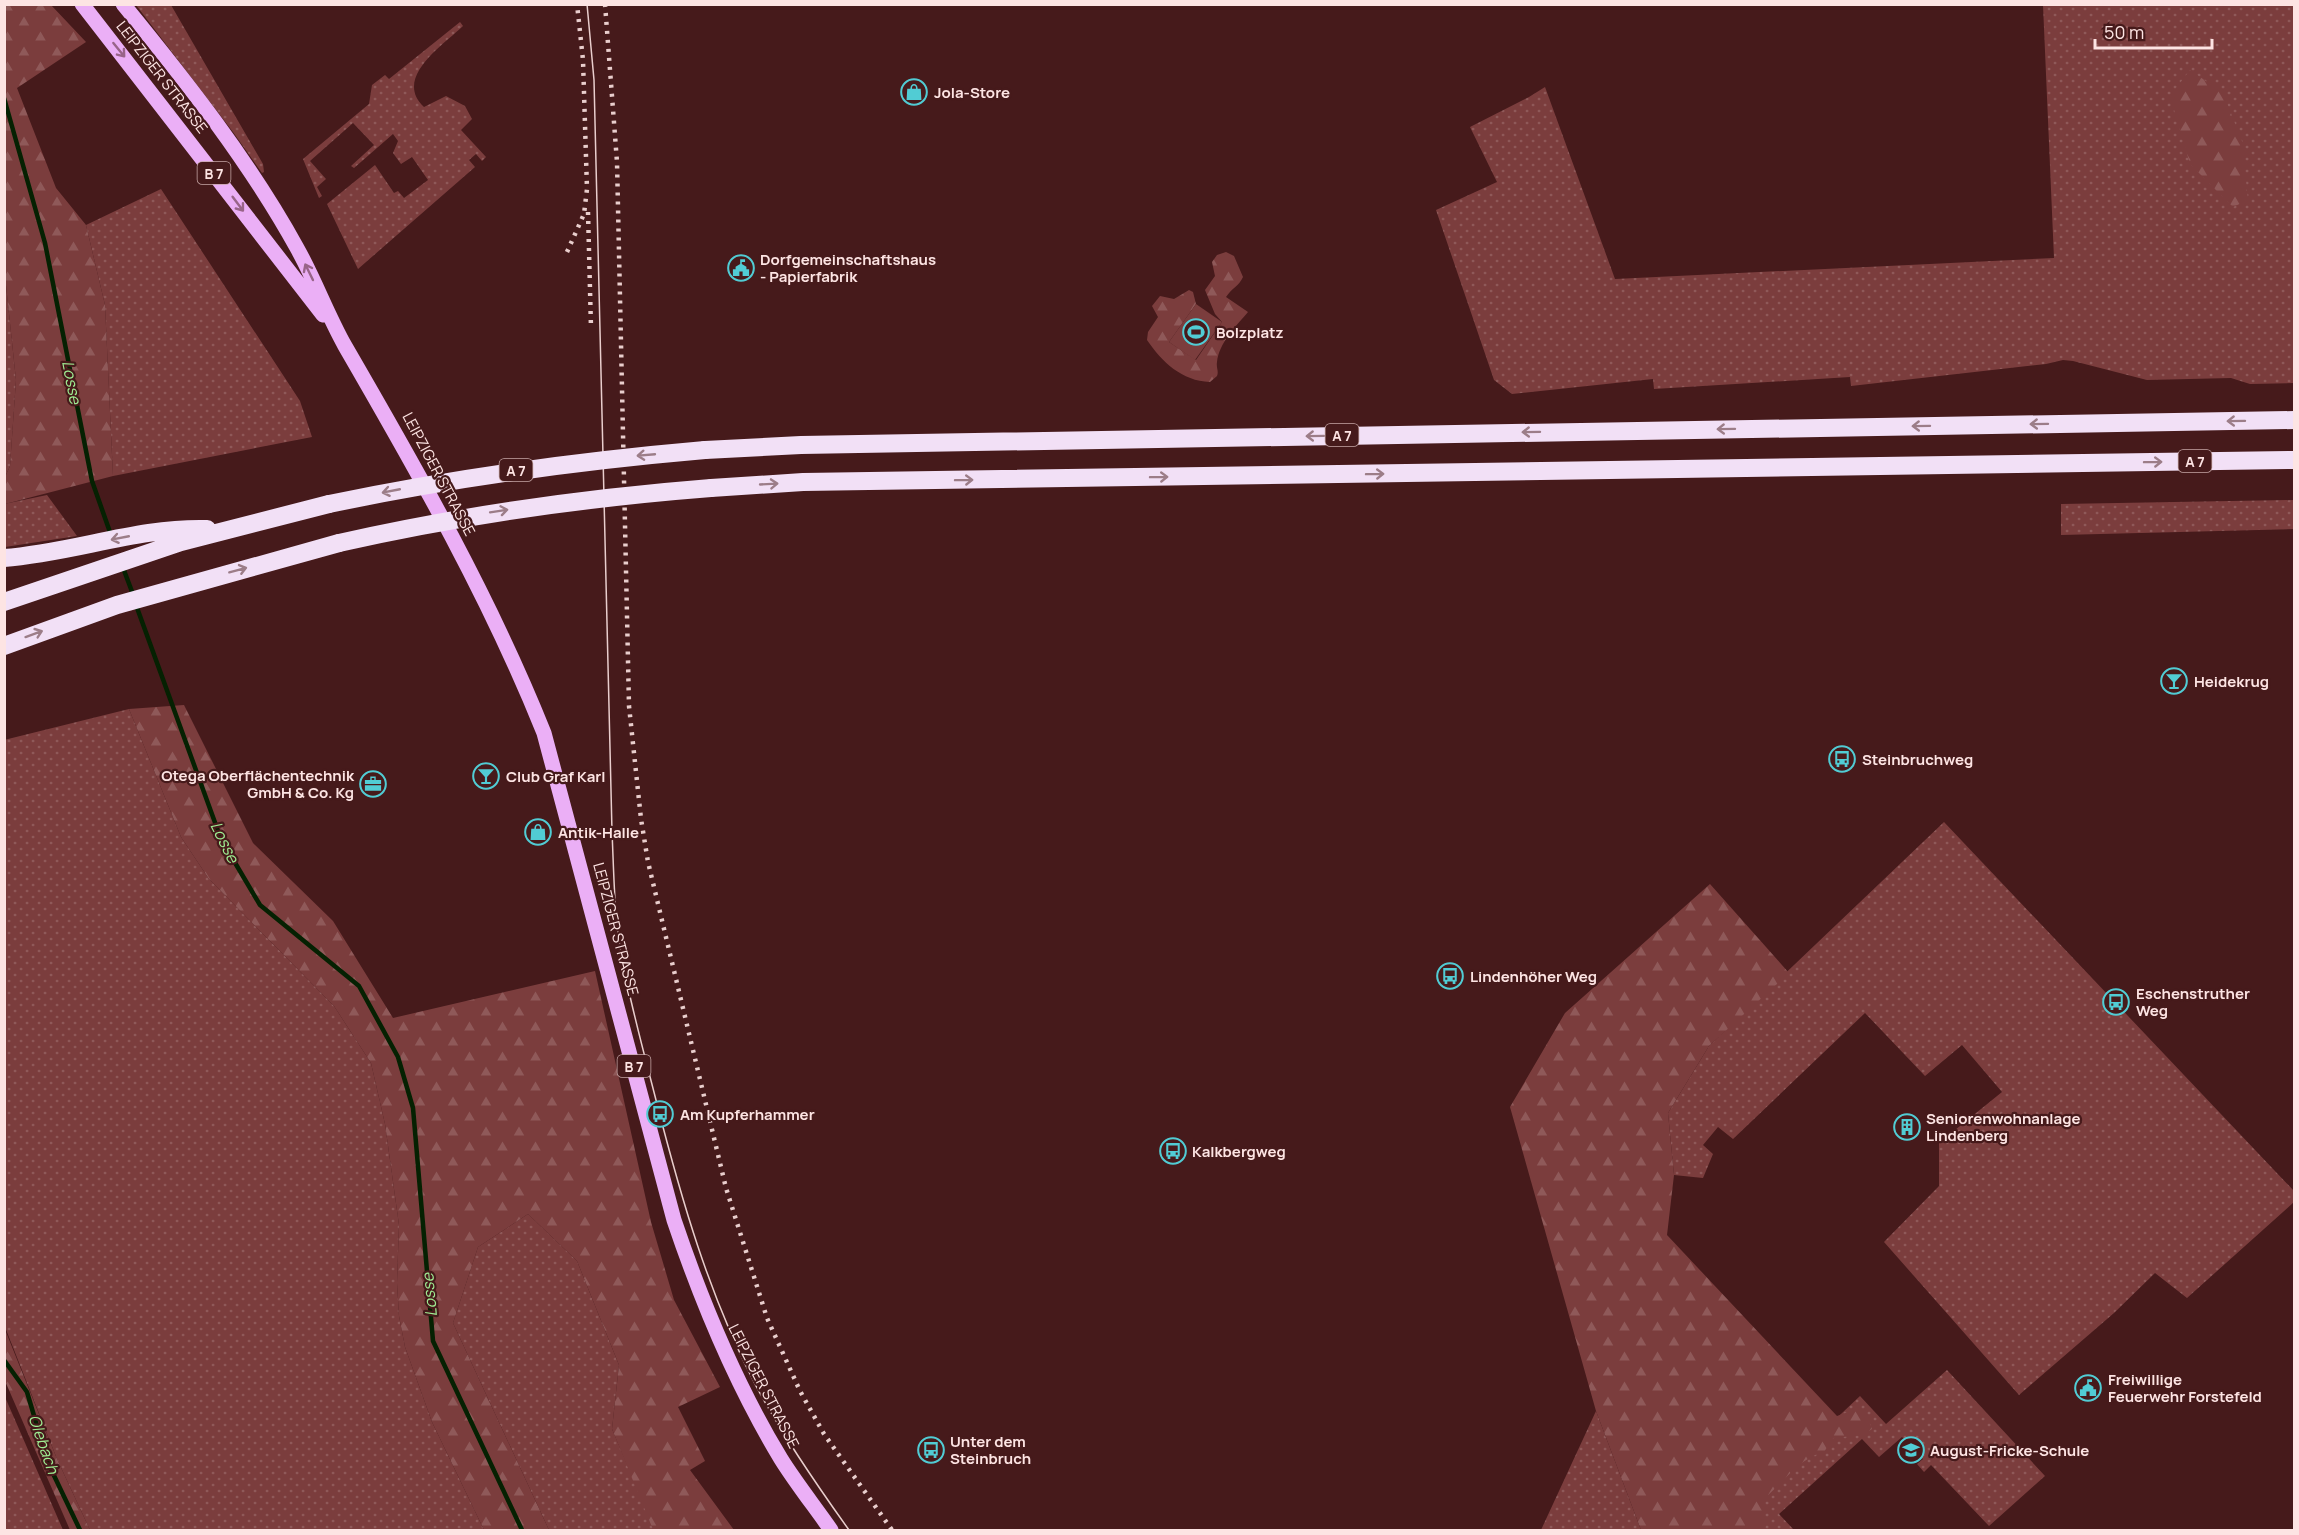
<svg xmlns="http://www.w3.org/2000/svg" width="2299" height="1535" font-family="Manrope,sans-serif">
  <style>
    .green { fill: url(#green-dots) }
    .forest { fill: url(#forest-firs) }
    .pitch { fill: #7b3d3d }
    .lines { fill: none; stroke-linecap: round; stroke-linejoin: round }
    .stream { stroke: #052102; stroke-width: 4.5 }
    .primary { stroke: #ebaff6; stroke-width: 15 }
    .motorway { stroke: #f2e0f6; stroke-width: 18 }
    .tram { stroke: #e9cecd; stroke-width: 1.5 }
    .rail { stroke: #e9cecd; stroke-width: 4.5; stroke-dasharray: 3 6; stroke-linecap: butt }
    .motorway-bridge { stroke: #f2e0f6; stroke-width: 18 }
    .oneway { stroke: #986488 }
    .oneway2 { stroke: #9c7d88 }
    .labels { text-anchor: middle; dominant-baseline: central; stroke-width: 4.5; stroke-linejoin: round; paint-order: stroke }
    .shield { fill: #461a1b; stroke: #c6a7a7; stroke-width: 1.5 }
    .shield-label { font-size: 14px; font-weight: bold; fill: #fde4e3 }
    .street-label { font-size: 15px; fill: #fde4e3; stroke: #461a1b }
    .poi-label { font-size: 15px; font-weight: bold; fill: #fde4e3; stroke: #461a1b; text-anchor: start }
    .water-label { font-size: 16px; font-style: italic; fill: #9fec92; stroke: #461a1b }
  </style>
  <defs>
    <pattern id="green-dots" width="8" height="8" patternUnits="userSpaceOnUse" patternTransform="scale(1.5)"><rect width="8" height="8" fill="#7b3d3d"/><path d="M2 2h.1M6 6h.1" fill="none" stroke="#8f5959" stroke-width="1.8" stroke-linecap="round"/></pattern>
    <pattern id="forest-firs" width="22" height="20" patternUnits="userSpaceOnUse" patternTransform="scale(1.5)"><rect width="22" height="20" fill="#7b3d3d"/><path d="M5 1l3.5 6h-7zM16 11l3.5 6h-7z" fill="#8f5959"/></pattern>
  </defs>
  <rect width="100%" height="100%" fill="#461a1b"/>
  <path class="green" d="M 136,5 L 171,5 L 263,164 L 264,172 L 262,173 L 233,132 Z
    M 2043,5 L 2294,5 L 2294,383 L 2250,384 L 2231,378 L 2147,380 L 2073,361 L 2063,360 L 2046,364 L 1851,386 L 1850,377 L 1654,389 L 1653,379 L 1512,394 L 1494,380 L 1436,210 L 1497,182 L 1470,127 L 1529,97 L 1545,87 L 1615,279 L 2054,258 Z
    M 460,22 L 463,26 C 442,46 393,78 424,107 L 446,96 L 465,106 L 472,119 L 461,130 L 486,157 L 482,161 L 476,154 L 469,160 L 475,167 L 358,269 L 327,204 L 375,165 L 394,193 L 398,191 L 404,198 L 428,180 L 412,157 L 401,164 L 393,153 L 398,141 L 393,134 L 354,168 L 351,166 L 374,145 L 353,123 L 310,161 L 326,179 L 317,187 L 322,196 L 319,198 L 303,159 L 369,104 L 372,85 L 385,75 L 389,79 Z
    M 161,189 L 300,401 L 312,437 L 113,476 L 105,305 L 86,225 Z
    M 4,266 L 16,380 L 10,466 L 5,477 Z
    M 47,495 L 77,536 L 5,547 L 4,504 Z
    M 2294,500 L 2294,529 L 2061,535 L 2061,504 Z
    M 129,709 L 181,837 L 209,879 L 334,1006 L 371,1063 L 385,1124 L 399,1225 L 397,1283 L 399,1316 L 405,1347 L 432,1422 L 484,1530 L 90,1530 L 57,1459 L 5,1327 L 4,740 Z
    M 1944,822 L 2294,1191 L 2294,1202 L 2187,1298 L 2155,1273 L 2114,1313 L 2019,1395 L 1884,1242 L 1939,1186 L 1939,1143 L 2002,1092 L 1962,1045 L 1925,1076 L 1865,1013 L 1733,1139 L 1718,1127 L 1703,1145 L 1713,1154 L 1703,1178 L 1674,1175 L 1668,1113 L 1709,1046 Z
    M 528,1214 L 577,1261 L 619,1365 L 612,1429 L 655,1530 L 549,1530 L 453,1323 L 478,1247 Z
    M 1947,1370 L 2045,1476 L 1989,1526 L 1931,1465 L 1924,1472 L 1917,1464 L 1923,1459 L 1902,1437 L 1879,1457 L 1862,1439 L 1779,1514 L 1794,1530 L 1745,1530 L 1733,1516 L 1860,1396 L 1886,1424 Z
    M 5,1397 L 63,1530 L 5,1530 Z
    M 1596,1411 L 1641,1530 L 1541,1530 Z"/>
  <path class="forest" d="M 4,5 L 51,5 L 86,42 L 17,88 L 56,188 L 86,225 L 105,305 L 113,476 L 5,504 L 5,477 L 10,466 L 16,380 L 4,266 Z
    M 2190,70 L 2223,93 L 2242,141 L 2248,200 L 2233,207 L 2190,164 L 2170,96 Z
    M 1226,252 L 1234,256 L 1243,277 C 1239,286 1232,288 1226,297 L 1248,312 C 1236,326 1219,343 1217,362 C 1216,368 1219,371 1217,376 L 1210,382 C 1182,381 1162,362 1147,340 L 1148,332 L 1158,317 L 1152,306 L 1160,296 L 1174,299 L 1189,290 L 1193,292 L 1196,304 L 1169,342 L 1196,360 L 1222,322 L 1215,314 L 1205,290 L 1215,276 L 1212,262 L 1217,255 Z
    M 184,705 L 253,843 L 333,921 L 393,1018 L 595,971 L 651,1222 L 674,1300 L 720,1387 L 678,1407 L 705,1461 L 690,1470 L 734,1530 L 655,1530 L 652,1527 L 612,1429 L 619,1365 L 577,1261 L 528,1214 L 478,1247 L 453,1323 L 549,1530 L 484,1530 L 432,1422 L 405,1347 L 399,1316 L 397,1283 L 399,1225 L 385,1124 L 371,1063 L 334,1006 L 209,879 L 181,837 L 129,709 Z
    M 1710,884 L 1789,973 L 1709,1046 L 1668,1113 L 1674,1175 L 1667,1235 L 1837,1416 L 1853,1410 L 1865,1411 L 1872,1429 L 1863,1435 L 1833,1438 L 1824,1452 C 1797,1459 1784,1483 1763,1499 L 1766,1525 L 1764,1530 L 1641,1530 L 1596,1411 L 1510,1107 L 1565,1013 Z
    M 4,1327 L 57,1459 L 90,1530 L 70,1530 L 5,1381 Z"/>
  <path class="pitch" d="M 1196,304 L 1222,322 L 1195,360 L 1169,342 Z"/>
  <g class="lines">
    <path class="stream" d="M 4,98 L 45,243 L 92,481 L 111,535
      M 122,565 L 134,597
      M 136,605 L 221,839 L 260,905 L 359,986 L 398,1057 L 413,1108 L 433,1341 L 522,1530
      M 4,1360 L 27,1392 L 48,1463 L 80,1530"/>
    <path class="primary" d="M 82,4 L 323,315
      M 123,4 C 186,81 249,161 297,248 C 315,280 327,314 345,346 C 418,472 490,598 544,733 L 674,1220 C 702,1303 735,1383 781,1459 C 796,1483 815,1507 831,1530"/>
    <path class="motorway" d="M 705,450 L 801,445 L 2294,420
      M 711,488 L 803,482 L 2294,460
      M 4,558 C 73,553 138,527 207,529
      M 4,602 L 181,542 L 329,504
      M 4,646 L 117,605 L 339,543"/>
    <path class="tram" d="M 587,4 L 594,80 L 612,832 C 614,874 614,917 622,959 C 631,1006 644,1053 656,1100 C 681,1198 709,1296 756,1386 C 783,1436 816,1484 849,1530"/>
    <path class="rail" d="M 605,4 L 617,162 L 629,706 L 641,819 L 648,862 L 726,1188 L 767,1318 L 800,1391 L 824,1434 L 892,1530
      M 588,212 L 591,328
      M 567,252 L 584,214 L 587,189 L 583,60 L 577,4"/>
    <path class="motorway-bridge" d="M 329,504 C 453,478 578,461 705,450
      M 339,543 C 463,515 583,498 711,488"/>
  </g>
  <defs><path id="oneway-shaft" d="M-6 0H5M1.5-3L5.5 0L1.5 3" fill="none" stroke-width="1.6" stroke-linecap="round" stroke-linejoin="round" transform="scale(1.5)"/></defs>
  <g class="oneway">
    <use href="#oneway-shaft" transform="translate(119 50) rotate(51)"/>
    <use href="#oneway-shaft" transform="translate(238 204) rotate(53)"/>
    <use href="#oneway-shaft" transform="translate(309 272) rotate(-116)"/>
  </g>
  <g class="oneway2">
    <use href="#oneway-shaft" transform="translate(2236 421) rotate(179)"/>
    <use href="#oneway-shaft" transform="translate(2039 424) rotate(179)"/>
    <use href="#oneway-shaft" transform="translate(1921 426) rotate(179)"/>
    <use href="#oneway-shaft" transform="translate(1726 429) rotate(179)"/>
    <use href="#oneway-shaft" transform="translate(1531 432) rotate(179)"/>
    <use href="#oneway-shaft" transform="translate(1315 436) rotate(179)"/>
    <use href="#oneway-shaft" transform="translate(646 455) rotate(175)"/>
    <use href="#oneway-shaft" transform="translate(2153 462) rotate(-1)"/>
    <use href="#oneway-shaft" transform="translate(1375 474) rotate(-1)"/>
    <use href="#oneway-shaft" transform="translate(1159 477) rotate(-1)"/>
    <use href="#oneway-shaft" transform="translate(964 480) rotate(-1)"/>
    <use href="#oneway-shaft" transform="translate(769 484) rotate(-3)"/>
    <use href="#oneway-shaft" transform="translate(391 491) rotate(169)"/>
    <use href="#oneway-shaft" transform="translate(499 511) rotate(-9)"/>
    <use href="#oneway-shaft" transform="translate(120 538) rotate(169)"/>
    <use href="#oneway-shaft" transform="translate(238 570) rotate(-15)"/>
    <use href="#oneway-shaft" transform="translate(34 634) rotate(-20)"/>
  </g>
  <defs>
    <g id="shop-ring" transform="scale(1.35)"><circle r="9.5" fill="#461a1b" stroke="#51ccd4" stroke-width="1.5"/><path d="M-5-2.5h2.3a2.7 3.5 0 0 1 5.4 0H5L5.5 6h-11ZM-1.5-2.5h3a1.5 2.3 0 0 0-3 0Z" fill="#51ccd4"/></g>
    <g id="civic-ring" transform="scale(1.35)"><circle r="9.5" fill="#461a1b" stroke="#51ccd4" stroke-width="1.5"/><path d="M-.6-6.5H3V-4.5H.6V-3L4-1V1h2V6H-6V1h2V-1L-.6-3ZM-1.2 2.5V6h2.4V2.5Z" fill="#51ccd4"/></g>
    <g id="stadium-ring" transform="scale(1.35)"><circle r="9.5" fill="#461a1b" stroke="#51ccd4" stroke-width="1.5"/><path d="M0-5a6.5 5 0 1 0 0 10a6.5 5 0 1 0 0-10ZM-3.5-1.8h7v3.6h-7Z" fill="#51ccd4"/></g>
    <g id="bar-ring" transform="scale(1.35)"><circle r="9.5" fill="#461a1b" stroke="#51ccd4" stroke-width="1.5"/><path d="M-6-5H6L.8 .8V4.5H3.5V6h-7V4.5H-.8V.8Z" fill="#51ccd4"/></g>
    <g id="bus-ring" transform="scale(1.35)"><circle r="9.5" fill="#461a1b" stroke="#51ccd4" stroke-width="1.5"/><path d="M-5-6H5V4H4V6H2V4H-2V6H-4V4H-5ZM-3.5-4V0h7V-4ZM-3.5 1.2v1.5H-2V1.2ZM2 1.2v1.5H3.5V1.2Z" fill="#51ccd4"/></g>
    <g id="office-ring" transform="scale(1.35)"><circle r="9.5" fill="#461a1b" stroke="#51ccd4" stroke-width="1.5"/><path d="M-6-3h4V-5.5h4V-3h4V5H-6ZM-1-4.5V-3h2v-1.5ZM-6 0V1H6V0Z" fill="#51ccd4"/></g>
    <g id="building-ring" transform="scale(1.35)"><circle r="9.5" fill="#461a1b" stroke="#51ccd4" stroke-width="1.5"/><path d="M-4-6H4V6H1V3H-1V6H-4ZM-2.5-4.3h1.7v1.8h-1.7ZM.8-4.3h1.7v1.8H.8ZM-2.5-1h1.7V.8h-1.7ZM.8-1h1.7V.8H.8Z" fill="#51ccd4"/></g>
    <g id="school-ring" transform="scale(1.35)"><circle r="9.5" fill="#461a1b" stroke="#51ccd4" stroke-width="1.5"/><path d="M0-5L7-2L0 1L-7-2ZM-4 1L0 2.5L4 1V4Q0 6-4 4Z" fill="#51ccd4"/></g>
  </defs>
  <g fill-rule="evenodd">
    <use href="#shop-ring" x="914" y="92"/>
    <use href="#civic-ring" x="741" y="268"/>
    <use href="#stadium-ring" x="1196" y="332"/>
    <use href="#bar-ring" x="2174" y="681"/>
    <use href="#bus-ring" x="1842" y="759"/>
    <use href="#bar-ring" x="486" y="776"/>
    <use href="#office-ring" x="373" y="784"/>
    <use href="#shop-ring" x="538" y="832"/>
    <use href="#bus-ring" x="1450" y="976"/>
    <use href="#bus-ring" x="2116" y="1002"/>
    <use href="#bus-ring" x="660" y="1114"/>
    <use href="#building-ring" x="1907" y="1127"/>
    <use href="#bus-ring" x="1173" y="1151"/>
    <use href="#civic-ring" x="2088" y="1388"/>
    <use href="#bus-ring" x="931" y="1450"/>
    <use href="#school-ring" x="1911" y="1450"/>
  </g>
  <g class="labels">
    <g class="shield">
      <rect x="197.5" y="162" width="33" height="22" rx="4.5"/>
      <rect x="1325.5" y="424" width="33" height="22" rx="4.5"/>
      <rect x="2178.5" y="450" width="33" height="22" rx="4.5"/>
      <rect x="499.5" y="459" width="33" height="22" rx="4.5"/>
      <rect x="617.5" y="1055" width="33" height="22" rx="4.5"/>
    </g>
    <g class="shield-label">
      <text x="214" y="173">B 7</text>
      <text x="1342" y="435">A 7</text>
      <text x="2195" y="461">A 7</text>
      <text x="516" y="470">A 7</text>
      <text x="634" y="1066">B 7</text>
    </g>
    <g class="street-label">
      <text transform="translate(162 77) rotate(52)">LEIPZIGER STRASSE</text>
      <text transform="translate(439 474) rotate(62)">LEIPZIGER STRASSE</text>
      <text transform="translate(616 929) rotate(75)">LEIPZIGER STRASSE</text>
      <text transform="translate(764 1386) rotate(63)">LEIPZIGER STRASSE</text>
    </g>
    <g class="poi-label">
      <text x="934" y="92">Jola-Store</text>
      <text x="760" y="259">Dorfgemeinschaftshaus<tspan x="760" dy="17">- Papierfabrik</tspan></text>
      <text x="1216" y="332">Bolzplatz</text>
      <text x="2194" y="681">Heidekrug</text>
      <text x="1862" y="759">Steinbruchweg</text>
      <text x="354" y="775" text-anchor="end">Otega Oberflächentechnik<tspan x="354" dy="17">GmbH &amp; Co. Kg</tspan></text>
      <text x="506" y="776">Club Graf Karl</text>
      <text x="558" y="832">Antik-Halle</text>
      <text x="1470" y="976">Lindenhöher Weg</text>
      <text x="2136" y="993">Eschenstruther<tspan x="2136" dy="17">Weg</tspan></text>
      <text x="680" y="1114">Am Kupferhammer</text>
      <text x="1926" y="1118">Seniorenwohnanlage<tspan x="1926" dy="17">Lindenberg</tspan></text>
      <text x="1192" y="1151">Kalkbergweg</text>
      <text x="2108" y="1379">Freiwillige<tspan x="2108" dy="17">Feuerwehr Forstefeld</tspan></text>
      <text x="950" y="1441">Unter dem<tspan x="950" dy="17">Steinbruch</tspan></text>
      <text x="1930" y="1450">August-Fricke-Schule</text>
    </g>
    <g class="water-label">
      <text transform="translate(72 382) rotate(79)">Losse</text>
      <text transform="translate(225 842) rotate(64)">Losse</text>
      <text transform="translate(429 1295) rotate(-95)">Losse</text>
      <text transform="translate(44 1444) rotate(71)">Olebach</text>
    </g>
  </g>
  <rect width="2299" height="1535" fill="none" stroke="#fde4e3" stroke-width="12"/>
  <path d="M2095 39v9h117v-9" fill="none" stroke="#fde4e3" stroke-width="3"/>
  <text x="2104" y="39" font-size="18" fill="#fde4e3" stroke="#461a1b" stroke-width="4.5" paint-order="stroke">50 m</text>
</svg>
